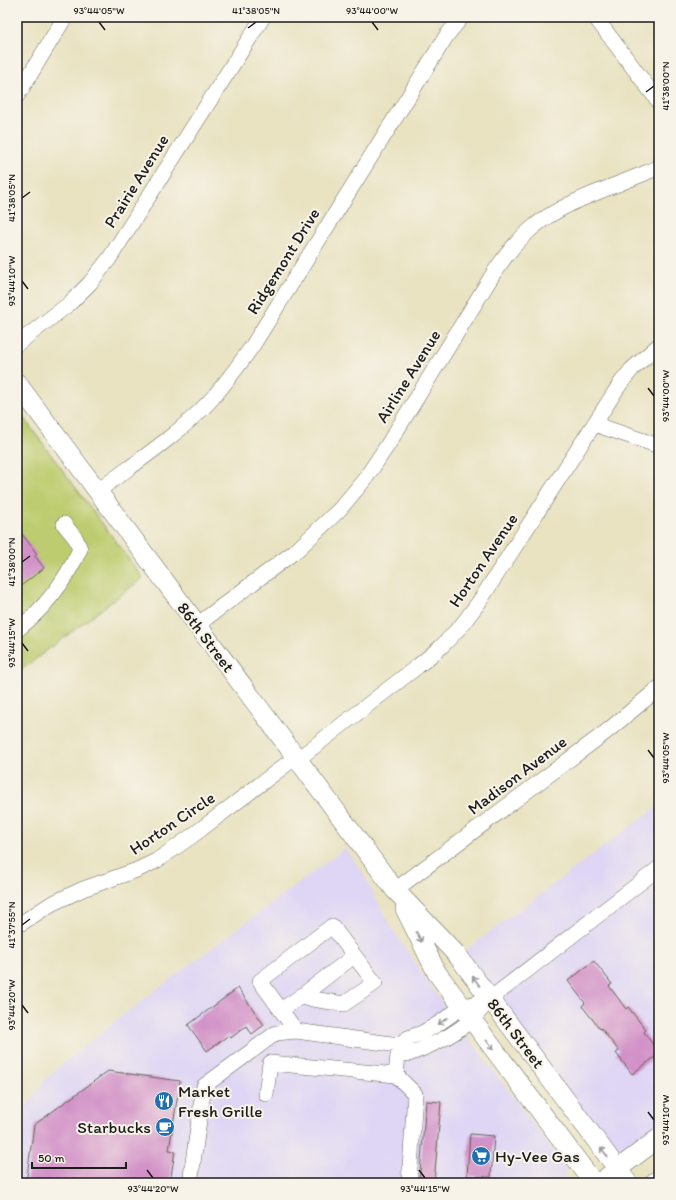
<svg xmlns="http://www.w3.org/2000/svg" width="676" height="1200" font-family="Itim,sans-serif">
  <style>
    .built { fill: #dfd5f5 }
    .green { fill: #bdcc6e; stroke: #6c7445 }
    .building { fill: #d291c7 }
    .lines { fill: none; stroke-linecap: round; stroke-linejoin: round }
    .minor-casing { stroke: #646256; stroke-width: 16 }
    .major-casing { stroke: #646256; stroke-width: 20 }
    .minor { stroke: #fff; stroke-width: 15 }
    .major { stroke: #fff; stroke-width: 19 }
    .oneway { stroke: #999 }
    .ticks { fill: none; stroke: #1c1c1c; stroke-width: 1.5 }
    .labels { text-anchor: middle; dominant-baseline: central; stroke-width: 4; stroke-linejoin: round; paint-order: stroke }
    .street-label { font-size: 17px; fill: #1c1c1c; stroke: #f7f3e8 }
    .poi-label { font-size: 17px; fill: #1c1c1c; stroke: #f7f3e8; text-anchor: start }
    .neatline { fill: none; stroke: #1c1c1c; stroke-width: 1.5 }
    .ticks-label { font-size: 10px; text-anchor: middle; fill: #1c1c1c }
  </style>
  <rect width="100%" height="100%" fill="#f7f3e8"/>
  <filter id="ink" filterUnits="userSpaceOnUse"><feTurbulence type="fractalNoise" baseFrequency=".025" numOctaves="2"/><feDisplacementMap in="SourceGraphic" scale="8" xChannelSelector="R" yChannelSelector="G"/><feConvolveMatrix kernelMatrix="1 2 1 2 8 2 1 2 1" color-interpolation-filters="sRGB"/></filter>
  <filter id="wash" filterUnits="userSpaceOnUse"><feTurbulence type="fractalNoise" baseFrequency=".012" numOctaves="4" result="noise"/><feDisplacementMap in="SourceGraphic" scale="16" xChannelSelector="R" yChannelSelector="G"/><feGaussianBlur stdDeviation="0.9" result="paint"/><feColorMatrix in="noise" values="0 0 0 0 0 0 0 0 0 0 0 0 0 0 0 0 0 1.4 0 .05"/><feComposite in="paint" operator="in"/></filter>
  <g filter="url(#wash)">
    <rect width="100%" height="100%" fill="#e9e3c2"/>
    <path class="built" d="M 659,805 L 659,1138 L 618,1170 L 458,956 Z
      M 345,848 L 361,870 L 393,930 L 437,995 L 563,1164 L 567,1174 L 566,1183 L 17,1183 L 17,1118 L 45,1080 L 81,1048 L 128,1011 Z"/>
    <path class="green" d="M 17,409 L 143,578 L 17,673 Z"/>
    <g id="blocks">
      <path class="building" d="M 17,527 L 37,554 L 35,556 L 44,568 L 17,589 Z
        M 594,961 L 612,984 L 609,986 L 626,1009 L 628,1007 L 646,1030 L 644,1032 L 659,1053 L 659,1054 L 632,1074 L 616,1053 L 619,1051 L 601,1028 L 600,1029 L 582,1006 L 585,1003 L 568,981 Z
        M 238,988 L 264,1025 L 252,1034 L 246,1026 L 231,1038 L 229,1035 L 207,1051 L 188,1025 Z
        M 108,1071 L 180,1081 L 169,1150 L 175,1151 L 170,1183 L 26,1183 L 34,1125 Z
        M 426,1101 L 441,1102 L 434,1183 L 419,1183 Z
        M 470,1134 L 494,1136 L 491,1177 L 467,1176 Z"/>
    </g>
  </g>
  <g filter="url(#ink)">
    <use href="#blocks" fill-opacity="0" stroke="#646256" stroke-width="1"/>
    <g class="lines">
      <g class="minor-casing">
        <path id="minor" d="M 595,17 L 659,102
          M 17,96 L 65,17
          M 17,344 L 69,304 L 90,283 L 109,259 L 263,17
          M 594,424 L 659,446
          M 98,491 C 135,463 175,437 208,403 C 225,385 239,365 253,345 L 447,35 L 462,17
          M 197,625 L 298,549 L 340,509 L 365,479 L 387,446 L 495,271 C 505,256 517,241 531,229 C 564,200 618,186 659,167
          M 17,630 C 44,609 66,580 80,549 L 76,539 L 64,524
          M 298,759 L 418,666 L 441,647 L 461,626 L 479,602 L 620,384 L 632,369 L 659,345
          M 395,890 L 606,732 L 659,688
          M 17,926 L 51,904 L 83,889 L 137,870 L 156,861 L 192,836 L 296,757
          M 300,997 L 354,956
          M 490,999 L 462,1007 L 438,1024 L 422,1033 L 408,1038 L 399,1045 L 409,1054 C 431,1046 454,1035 471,1020 C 478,1014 484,1006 490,999 L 659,868
          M 281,1010 L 300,997 L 344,1004 L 375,983 L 332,926 L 260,981 L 296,1031
          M 266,1094 L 270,1063 L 396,1075 L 415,1094 L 409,1183
          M 190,1183 L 204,1086 L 276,1033 L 296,1031 L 399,1045 L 396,1075"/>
      </g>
      <g class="major-casing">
        <path id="major" d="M 17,383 L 395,890 L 458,956 L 628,1183
          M 405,909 L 437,973 L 594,1183
          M 607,1177 L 659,1138
          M 654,1183 L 659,1179"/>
      </g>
      <use href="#minor" class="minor"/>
      <use href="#major" class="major"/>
    </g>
    <defs><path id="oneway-shaft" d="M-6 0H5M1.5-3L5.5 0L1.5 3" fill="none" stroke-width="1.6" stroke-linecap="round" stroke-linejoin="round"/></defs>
    <g class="oneway">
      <use href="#oneway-shaft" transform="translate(419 937) rotate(63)"/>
      <use href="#oneway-shaft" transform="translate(476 981) rotate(-127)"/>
      <use href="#oneway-shaft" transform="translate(443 1021) rotate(144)"/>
      <use href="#oneway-shaft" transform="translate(490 1045) rotate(53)"/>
      <use href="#oneway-shaft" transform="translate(604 1152) rotate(-127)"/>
    </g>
  </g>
  <path class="ticks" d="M 99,22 L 105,30M 372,22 L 378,30M 248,28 L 256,22M 646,92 L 654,86M 22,198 L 30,192M 22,281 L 28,289M 648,388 L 654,396M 22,562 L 30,556M 22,643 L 28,651M 648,750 L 654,758M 22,925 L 30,919M 22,1005 L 28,1013M 648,1112 L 654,1120M 147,1170 L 153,1178M 419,1170 L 425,1178"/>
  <defs>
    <g id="restaurant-disc" transform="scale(1)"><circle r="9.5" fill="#1f6fb2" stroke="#f7f3e8"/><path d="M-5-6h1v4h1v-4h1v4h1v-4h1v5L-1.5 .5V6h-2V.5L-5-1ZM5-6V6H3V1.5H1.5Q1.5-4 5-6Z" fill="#fff"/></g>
    <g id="cafe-disc" transform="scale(1)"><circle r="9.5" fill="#1f6fb2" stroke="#f7f3e8"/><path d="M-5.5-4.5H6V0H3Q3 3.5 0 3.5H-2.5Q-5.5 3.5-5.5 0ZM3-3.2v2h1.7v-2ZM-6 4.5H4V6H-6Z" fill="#fff"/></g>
    <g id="supermarket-disc" transform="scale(1)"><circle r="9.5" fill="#1f6fb2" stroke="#f7f3e8"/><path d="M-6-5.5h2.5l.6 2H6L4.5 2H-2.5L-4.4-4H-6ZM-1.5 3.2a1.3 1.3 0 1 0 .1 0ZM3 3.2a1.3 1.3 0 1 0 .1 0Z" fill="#fff"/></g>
  </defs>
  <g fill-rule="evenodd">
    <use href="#restaurant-disc" x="164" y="1101"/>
    <use href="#cafe-disc" x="165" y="1127"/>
    <use href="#supermarket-disc" x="481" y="1156"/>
  </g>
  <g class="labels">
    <g class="street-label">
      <text transform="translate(136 181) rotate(-58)">Prairie Avenue</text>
      <text transform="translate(283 261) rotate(-58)">Ridgemont Drive</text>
      <text transform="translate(408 376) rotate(-58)">Airline Avenue</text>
      <text transform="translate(483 560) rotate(-56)">Horton Avenue</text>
      <text transform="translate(206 637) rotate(53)">86th Street</text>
      <text transform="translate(517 775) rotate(-37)">Madison Avenue</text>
      <text transform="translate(172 823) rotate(-34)">Horton Circle</text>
      <text transform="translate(516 1033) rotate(53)">86th Street</text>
    </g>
    <g class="poi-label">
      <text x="178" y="1091">Market<tspan x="178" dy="20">Fresh Grille</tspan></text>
      <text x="151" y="1127" text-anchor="end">Starbucks</text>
      <text x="495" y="1156">Hy-Vee Gas</text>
    </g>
  </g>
  <rect width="676" height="1200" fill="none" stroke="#f7f3e8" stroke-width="44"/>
  <path d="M32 1162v6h94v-6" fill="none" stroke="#1c1c1c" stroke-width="2"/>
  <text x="38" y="1162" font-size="12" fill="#1c1c1c" stroke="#f7f3e8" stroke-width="3" paint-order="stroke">50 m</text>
  <rect x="22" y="22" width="632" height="1156" class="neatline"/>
  <g class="ticks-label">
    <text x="99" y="14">93°44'05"W</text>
    <text x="256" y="14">41°38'05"N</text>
    <text x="372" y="14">93°44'00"W</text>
    <text transform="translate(665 86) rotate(-90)" y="4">41°38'00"N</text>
    <text transform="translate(11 198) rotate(-90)" y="4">41°38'05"N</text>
    <text transform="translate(11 281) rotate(-90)" y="4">93°44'10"W</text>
    <text transform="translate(665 396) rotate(-90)" y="4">93°44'00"W</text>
    <text transform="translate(11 562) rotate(-90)" y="4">41°38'00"N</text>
    <text transform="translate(11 643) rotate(-90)" y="4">93°44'15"W</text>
    <text transform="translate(665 758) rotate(-90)" y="4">93°44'05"W</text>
    <text transform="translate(11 925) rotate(-90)" y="4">41°37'55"N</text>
    <text transform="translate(11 1005) rotate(-90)" y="4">93°44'20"W</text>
    <text transform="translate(665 1120) rotate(-90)" y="4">93°44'10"W</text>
    <text x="153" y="1192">93°44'20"W</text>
    <text x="425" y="1192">93°44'15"W</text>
  </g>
</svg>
